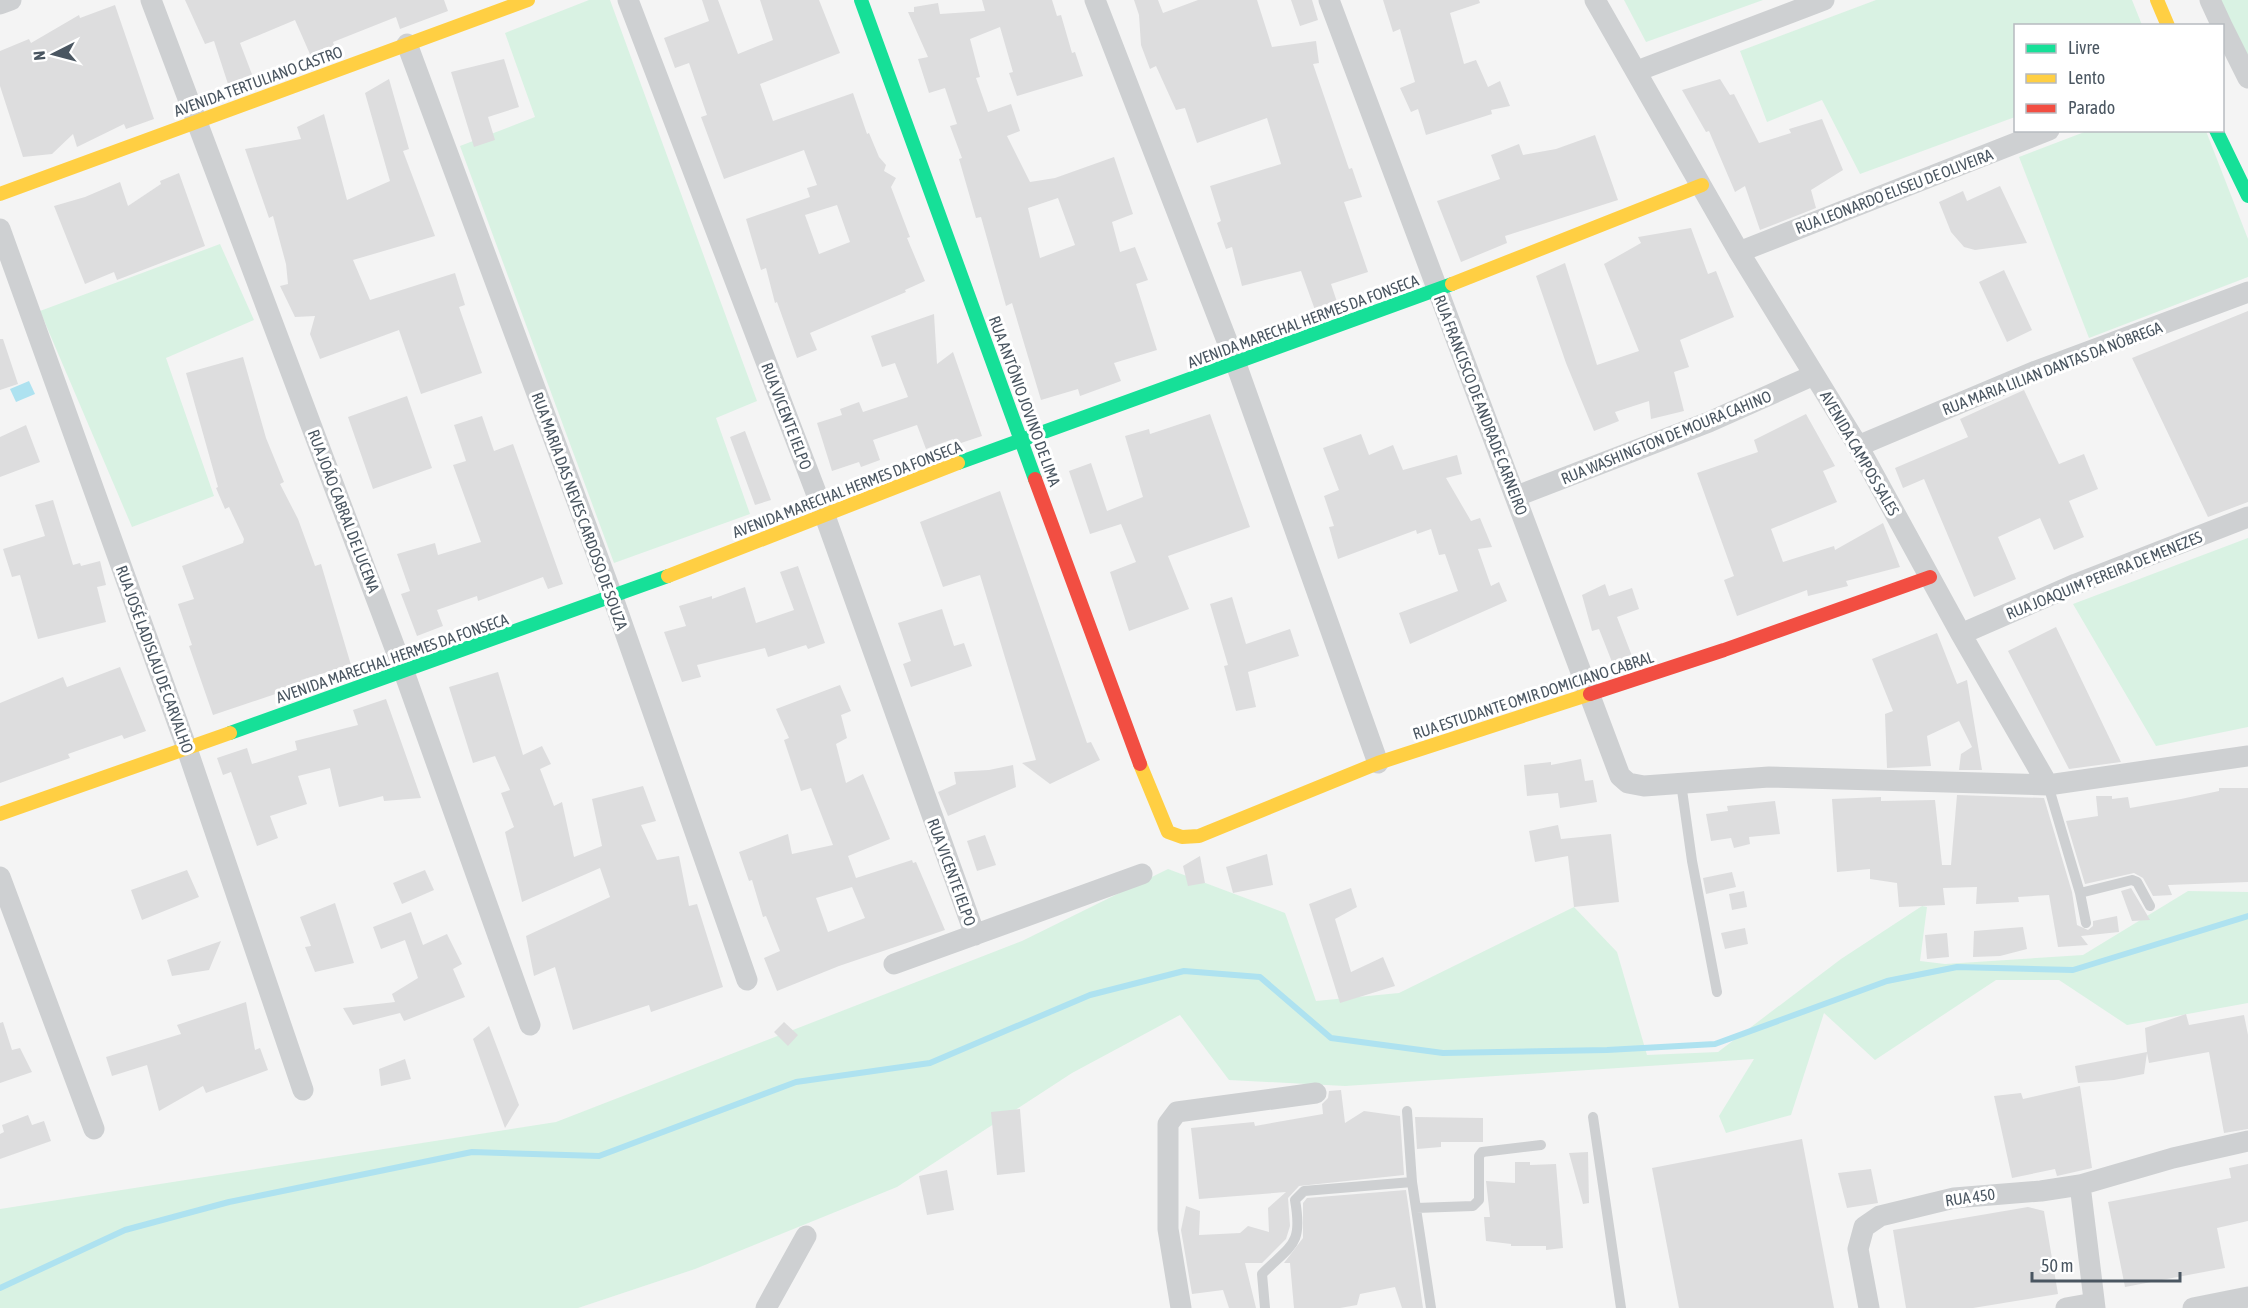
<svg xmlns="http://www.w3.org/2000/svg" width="2248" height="1308" font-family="'Asap Condensed',sans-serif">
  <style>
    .green { fill: #d9f2e3 }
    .water { fill: #aee2f0 }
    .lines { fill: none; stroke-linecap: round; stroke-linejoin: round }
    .stream { stroke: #aee2f0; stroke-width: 6 }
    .building { fill: #ddddde; fill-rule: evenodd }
    .lane { stroke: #ced0d2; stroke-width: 10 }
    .street { stroke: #ced0d2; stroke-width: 21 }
    .fast { stroke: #16e098; stroke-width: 14 }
    .slow { stroke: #ffcf43; stroke-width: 14 }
    .jam { stroke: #f24e42; stroke-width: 14 }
    .labels { text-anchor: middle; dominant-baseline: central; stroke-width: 6; stroke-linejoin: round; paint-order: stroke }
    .street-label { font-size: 16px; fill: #4a5661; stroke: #fff }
  </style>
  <rect width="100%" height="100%" fill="#f4f4f4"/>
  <path class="green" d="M 589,0 L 610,0 L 757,401 L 716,418 L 750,514 L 614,563 L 460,146 L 535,117 L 505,33 Z
    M 1624,0 L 1763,0 L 1646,42 Z
    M 1876,0 L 2132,0 L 2142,25 L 2016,26 L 2015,117 L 1860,174 L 1822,100 L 1767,122 L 1740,51 Z
    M 2220,0 L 2248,0 L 2248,59 Z
    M 2087,131 L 2206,131 L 2248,239 L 2248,277 L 2089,338 L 2019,157 Z
    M 220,244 L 254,320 L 166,358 L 214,496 L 132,527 L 40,311 Z
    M 2248,538 L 2248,727 L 2156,746 L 2073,604 Z
    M 1168,869 L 1285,913 L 1316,1001 L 1399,993 L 1574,907 L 1617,952 L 1647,1055 L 1718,1052 L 1841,959 L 1922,906 L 1927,907 L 1920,961 L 1945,964 L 2083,955 L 2188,891 L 2248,892 L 2248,1003 L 2127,1025 L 2059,980 L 1996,980 L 1875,1060 L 1824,1013 L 1791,1115 L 1726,1133 L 1719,1116 L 1754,1059 L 1345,1086 L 1229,1080 L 1180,1015 L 1072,1073 L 897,1187 L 695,1269 L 578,1308 L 0,1308 L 0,1209 L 556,1122 L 1022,941 Z"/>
  <path class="water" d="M 29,381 L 35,394 L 16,402 L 10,389 Z"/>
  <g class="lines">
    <path class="stream" d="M 0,1288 L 125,1230 L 229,1202 L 472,1152 L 599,1156 L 796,1082 L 930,1063 L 1090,995 L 1184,971 L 1260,977 L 1331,1038 L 1443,1053 L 1607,1050 L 1715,1044 L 1887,981 L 1957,967 L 2073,970 L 2248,916"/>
  </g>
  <path class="building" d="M 185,0 L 444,0 L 448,11 L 400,29 L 396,17 L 333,42 L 336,52 L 313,61 L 295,20 L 240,43 L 253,77 L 228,84 L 214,41 L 205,44 Z
    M 702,0 L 718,0 L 738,54 L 773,40 L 760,0 L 819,0 L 840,53 L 760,84 L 773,121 L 853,93 L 867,134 L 869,133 L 879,157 L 886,165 L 884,171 L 896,178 L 891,187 L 910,237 L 907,238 L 925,281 L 905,290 L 906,292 L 810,333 L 817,350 L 797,358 L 777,302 L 775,303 L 766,268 L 761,270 L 746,219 L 810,197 L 807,188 L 817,185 L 804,150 L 724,179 L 701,117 L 707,115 L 689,63 L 675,68 L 664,38 L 709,21 ZM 837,205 L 850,242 L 819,254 L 805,215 Z
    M 982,0 L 1052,0 L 1057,16 L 1061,15 L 1072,53 L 1075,52 L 1083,76 L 1017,96 L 1009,73 L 1013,72 L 1000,27 L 970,39 L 980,77 L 976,78 L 988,112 L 1011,104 L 1020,131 L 1007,136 L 1030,182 L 1055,178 L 1114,157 L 1133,214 L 1112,222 L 1120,252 L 1135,247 L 1148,280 L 1136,284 L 1157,350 L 1114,363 L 1121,381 L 1080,396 L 1078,389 L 1041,400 L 1012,303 L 1006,306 L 981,217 L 976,218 L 959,159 L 962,158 L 950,126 L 957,124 L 945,88 L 929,93 L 918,59 L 928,57 L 908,12 L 914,12 L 914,7 L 938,3 L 940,14 L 985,11 ZM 1058,198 L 1075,245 L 1040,258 L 1028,208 Z
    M 1134,0 L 1158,0 L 1163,13 L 1198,0 L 1257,0 L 1272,47 L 1316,41 L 1319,63 L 1313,64 L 1349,169 L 1352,168 L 1362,197 L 1344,202 L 1368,272 L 1331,284 L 1337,302 L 1315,310 L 1301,271 L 1242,286 L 1232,247 L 1226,249 L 1217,223 L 1221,221 L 1210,186 L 1281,164 L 1267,118 L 1197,143 L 1185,108 L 1176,110 L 1156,66 L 1150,69 L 1141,45 L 1139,15 Z
    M 1291,0 L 1312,0 L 1318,20 L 1300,26 Z
    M 1383,0 L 1479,0 L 1480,3 L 1450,13 L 1464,64 L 1476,60 L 1488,87 L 1500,81 L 1510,106 L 1491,110 L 1492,114 L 1426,135 L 1418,109 L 1411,112 L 1400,88 L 1415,82 L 1400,29 L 1393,32 Z
    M 115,5 L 154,119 L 126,129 L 124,124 L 77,147 L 73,134 L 52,154 L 23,157 L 0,86 L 0,51 L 29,39 L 31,43 L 79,15 L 80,18 Z
    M 504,59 L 519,107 L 488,117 L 495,140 L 474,147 L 451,72 Z
    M 389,79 L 409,149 L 403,151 L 435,236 L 353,260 L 370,300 L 455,273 L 465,305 L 459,307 L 482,373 L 421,394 L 399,330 L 320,359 L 310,334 L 315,316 L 295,317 L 280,286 L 288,284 L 286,264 L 273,216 L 269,218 L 245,149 L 301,139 L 297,127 L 324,114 L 347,200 L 390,181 L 365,93 Z
    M 1720,79 L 1730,95 L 1734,94 L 1759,143 L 1791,133 L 1789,129 L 1822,119 L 1843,170 L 1811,190 L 1816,208 L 1760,230 L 1745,186 L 1735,192 L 1709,131 L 1706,132 L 1682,90 Z
    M 1595,135 L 1618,200 L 1505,236 L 1507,243 L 1461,262 L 1437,201 L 1500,179 L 1491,155 L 1519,144 L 1523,155 L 1556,149 Z
    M 179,173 L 205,246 L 117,280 L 114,272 L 85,284 L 54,206 L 85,197 L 120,182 L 128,206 L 161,184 L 160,181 Z
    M 2000,186 L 2027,243 L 1975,250 L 1964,247 L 1951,232 L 1939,202 L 1963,191 L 1967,201 Z
    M 1691,228 L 1708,274 L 1716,271 L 1734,317 L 1680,340 L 1689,367 L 1674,372 L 1684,411 L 1651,419 L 1649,401 L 1615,412 L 1619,421 L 1594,431 L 1566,363 L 1536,276 L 1565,263 L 1597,365 L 1639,351 L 1604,264 L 1641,243 L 1638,237 Z
    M 2004,270 L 2032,330 L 2007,342 L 1979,282 Z
    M 2248,311 L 2248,502 L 2208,517 L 2132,358 Z
    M 934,314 L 937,364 L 953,352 L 982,436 L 955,445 L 953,439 L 926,449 L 917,425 L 873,440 L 880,460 L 861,467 L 859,462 L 832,471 L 817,423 L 842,415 L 840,409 L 859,402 L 863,412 L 908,397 L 895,363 L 882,367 L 871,336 Z
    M 0,339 L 3,339 L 18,384 L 0,390 Z
    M 243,357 L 266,438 L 284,482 L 280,484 L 298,519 L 315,566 L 321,564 L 351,665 L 301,680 L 302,685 L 213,715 L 189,646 L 192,645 L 178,604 L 194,599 L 182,566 L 243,543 L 244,539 L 229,507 L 225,509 L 216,488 L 218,487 L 186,373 Z
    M 2024,390 L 2059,464 L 2084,454 L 2098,489 L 2069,501 L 2084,537 L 2054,550 L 2040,518 L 1998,537 L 2016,579 L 1974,597 L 1924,479 L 1903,488 L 1895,468 L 1968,437 L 1960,419 Z
    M 407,396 L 432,468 L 373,489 L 348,417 Z
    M 1210,414 L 1250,527 L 1168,556 L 1189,609 L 1129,631 L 1110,572 L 1136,562 L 1121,524 L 1090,534 L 1069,471 L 1091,463 L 1107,511 L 1143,497 L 1125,436 L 1149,429 L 1150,434 Z
    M 1806,414 L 1835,466 L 1823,471 L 1837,502 L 1771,529 L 1783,562 L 1834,546 L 1835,550 L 1883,523 L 1900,567 L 1846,581 L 1848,586 L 1808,596 L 1807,590 L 1737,616 L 1724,580 L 1734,576 L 1697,473 L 1758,452 L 1754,440 Z
    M 482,416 L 494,451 L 513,444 L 563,584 L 548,589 L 543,577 L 478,601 L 477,596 L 437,610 L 443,626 L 417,636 L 401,594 L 410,591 L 397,554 L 435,543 L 438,555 L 481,542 L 453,465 L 466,461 L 454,425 Z
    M 26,425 L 40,462 L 0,477 L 0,437 Z
    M 745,431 L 771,500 L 755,505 L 730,437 Z
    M 1361,434 L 1369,455 L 1393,445 L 1403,470 L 1457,455 L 1462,474 L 1446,478 L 1471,521 L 1480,518 L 1492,547 L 1478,549 L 1491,586 L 1499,582 L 1507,601 L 1410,644 L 1399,613 L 1458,591 L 1445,554 L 1439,555 L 1431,529 L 1417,534 L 1416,530 L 1338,559 L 1329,527 L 1334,526 L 1324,496 L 1339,490 L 1323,448 Z
    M 1000,491 L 1087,743 L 1091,742 L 1100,760 L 1050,784 L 1022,763 L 1036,760 L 980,575 L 943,587 L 920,522 Z
    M 53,500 L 73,565 L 80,563 L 81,566 L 100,561 L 106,585 L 97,587 L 106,622 L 38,639 L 20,575 L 12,577 L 3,549 L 45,536 L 35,505 Z
    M 798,566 L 825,643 L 808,649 L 806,645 L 768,657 L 765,648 L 697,665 L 701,677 L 682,682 L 664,632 L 686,626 L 679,606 L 712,596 L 712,599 L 745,587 L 756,623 L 794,610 L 780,572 Z
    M 1605,584 L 1609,596 L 1632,588 L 1639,609 L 1617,617 L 1632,656 L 1612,662 L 1599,629 L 1592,631 L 1582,595 Z
    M 1232,597 L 1246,644 L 1290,629 L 1299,656 L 1248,672 L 1256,707 L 1236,711 L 1224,666 L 1228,665 L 1210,604 Z
    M 942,609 L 954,646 L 964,643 L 972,666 L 911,687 L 903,664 L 911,661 L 898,623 Z
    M 2056,627 L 2121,762 L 2069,769 L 2008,651 Z
    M 1937,633 L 1957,684 L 1967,680 L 1982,770 L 1959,770 L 1961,754 L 1972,747 L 1959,721 L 1927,736 L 1931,766 L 1887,768 L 1885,714 L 1893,711 L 1872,659 Z
    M 120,667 L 146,731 L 124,739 L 122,735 L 68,754 L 70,758 L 0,783 L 0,703 L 63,677 L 67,687 Z
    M 498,672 L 523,755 L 542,746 L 551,764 L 540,769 L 554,806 L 562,802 L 574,857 L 602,846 L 592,799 L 643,786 L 656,821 L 641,825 L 657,860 L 679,856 L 689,906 L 697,904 L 723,987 L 651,1012 L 649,1005 L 573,1030 L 555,967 L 534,976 L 526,936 L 610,897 L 600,868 L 522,902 L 505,832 L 514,827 L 501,793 L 510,790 L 495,756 L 473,763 L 449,687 Z
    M 840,685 L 851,711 L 841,715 L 847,738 L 836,744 L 846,783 L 863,774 L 890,839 L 848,856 L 856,878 L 912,860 L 913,863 L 916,862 L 945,930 L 839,966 L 777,991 L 764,958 L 780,951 L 766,916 L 763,917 L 752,880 L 749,881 L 739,852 L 788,834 L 792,854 L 833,845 L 811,788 L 801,791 L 784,740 L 789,738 L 776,709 ZM 852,887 L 865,918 L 828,932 L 816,898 Z
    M 386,699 L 421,798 L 384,801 L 383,796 L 339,807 L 330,768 L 298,776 L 307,804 L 270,816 L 278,838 L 257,846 L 231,772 L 223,775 L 217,758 L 247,748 L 252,764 L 297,750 L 295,741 L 358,725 L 353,710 Z
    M 1581,759 L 1585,781 L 1593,780 L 1597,802 L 1560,808 L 1558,793 L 1527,796 L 1524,765 L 1551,762 L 1551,765 Z
    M 1013,765 L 1016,787 L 948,816 L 938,792 L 956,784 L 954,772 L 989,770 Z
    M 2219,788 L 2248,788 L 2248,882 L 2168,885 L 2172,895 L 2153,896 L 2143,878 L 2134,873 L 2085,884 L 2066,821 L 2098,816 L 2096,796 L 2112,796 L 2112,799 L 2128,797 L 2130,808 L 2181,799 L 2219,791 Z
    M 1957,795 L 2044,798 L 2072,892 L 2077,925 L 2088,930 L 2093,926 L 2093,921 L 2117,916 L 2119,932 L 2081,936 L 2088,945 L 2058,947 L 2049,895 L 2018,897 L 2019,902 L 1976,904 L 1977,887 L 1943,888 L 1945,905 L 1899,907 L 1897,883 L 1870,879 L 1870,869 L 1837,872 L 1832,799 L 1881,797 L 1881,801 L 1935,800 L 1942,865 L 1951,865 Z
    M 1775,801 L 1780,834 L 1749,837 L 1750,844 L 1734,848 L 1731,838 L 1711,841 L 1706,814 L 1728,811 L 1727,806 Z
    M 1558,825 L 1561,839 L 1611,834 L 1619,902 L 1574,907 L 1568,856 L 1535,862 L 1529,831 Z
    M 985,835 L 996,865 L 977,871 L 967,841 Z
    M 1267,854 L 1273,885 L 1233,893 L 1226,867 Z
    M 1200,856 L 1205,883 L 1188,886 L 1183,866 Z
    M 187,870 L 199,897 L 142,920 L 131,890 Z
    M 425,870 L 434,890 L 402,904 L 393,883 Z
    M 1732,872 L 1736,887 L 1706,894 L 1703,878 Z
    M 1351,888 L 1357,907 L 1335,919 L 1351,972 L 1383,957 L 1395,986 L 1340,1003 L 1309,904 Z
    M 2131,888 L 2146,913 L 2150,920 L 2132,921 L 2121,891 Z
    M 1744,891 L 1747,907 L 1732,910 L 1729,894 Z
    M 335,903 L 354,963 L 315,972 L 305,947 L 311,946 L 300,917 Z
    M 411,912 L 423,945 L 447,934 L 462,964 L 453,969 L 465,997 L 404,1021 L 400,1013 L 353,1025 L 343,1008 L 395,1002 L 392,994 L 418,978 L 405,940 L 381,949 L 373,927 Z
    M 2023,927 L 2027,949 L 2000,956 L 1973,957 L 1974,931 Z
    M 1745,928 L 1748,944 L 1725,949 L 1721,933 Z
    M 1947,933 L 1949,957 L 1927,959 L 1925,935 Z
    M 221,941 L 209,970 L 172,976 L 167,960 Z
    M 246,1002 L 255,1050 L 260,1048 L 268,1070 L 206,1093 L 203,1086 L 159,1111 L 147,1065 L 112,1076 L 106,1057 L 181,1034 L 177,1025 Z
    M 2186,1014 L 2189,1025 L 2244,1015 L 2248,1035 L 2248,1129 L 2224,1133 L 2209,1052 L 2149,1063 L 2147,1053 L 2144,1074 L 2114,1080 L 2078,1083 L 2075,1066 L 2147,1052 L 2145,1028 Z
    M 3,1022 L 12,1050 L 20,1048 L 32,1072 L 0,1083 L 0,1023 Z
    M 784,1022 L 798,1035 L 788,1046 L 774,1032 Z
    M 489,1026 L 519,1105 L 505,1128 L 473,1039 Z
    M 405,1059 L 411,1079 L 381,1086 L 379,1069 Z
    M 2080,1086 L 2092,1168 L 2057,1176 L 2055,1169 L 2012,1178 L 1994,1096 L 2021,1093 L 2023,1099 Z
    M 1341,1090 L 1345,1123 L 1364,1111 L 1400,1116 L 1404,1175 L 1299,1186 L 1288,1198 L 1290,1226 L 1286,1239 L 1262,1263 L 1245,1263 L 1256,1308 L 1229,1308 L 1223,1290 L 1192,1294 L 1181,1230 L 1186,1206 L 1200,1211 L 1199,1235 L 1240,1233 L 1248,1226 L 1269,1232 L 1268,1208 L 1286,1192 L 1199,1199 L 1191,1128 L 1254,1122 L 1255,1126 L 1323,1114 L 1322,1104 L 1328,1098 L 1329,1091 Z
    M 1020,1109 L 1025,1172 L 997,1175 L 991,1112 Z
    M 28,1115 L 32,1125 L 44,1121 L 51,1141 L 0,1159 L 0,1134 L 4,1132 L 2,1125 Z
    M 1415,1117 L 1483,1118 L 1483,1142 L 1441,1142 L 1441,1147 L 1417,1149 Z
    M 1802,1139 L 1834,1308 L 1679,1308 L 1652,1168 Z
    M 1588,1152 L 1589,1203 L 1583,1204 L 1569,1153 Z
    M 1515,1162 L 1530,1162 L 1530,1165 L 1556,1164 L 1563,1248 L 1546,1250 L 1546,1246 L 1511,1246 L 1511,1244 L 1486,1241 L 1484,1217 L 1490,1217 L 1486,1181 L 1515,1183 Z
    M 2248,1164 L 2248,1221 L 2217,1228 L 2225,1268 L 2125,1287 L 2108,1202 L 2231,1178 L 2229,1168 Z
    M 1871,1169 L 1878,1203 L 1847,1208 L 1838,1173 Z
    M 947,1170 L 954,1210 L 927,1215 L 919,1176 Z
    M 1406,1190 L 1423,1308 L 1402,1308 L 1395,1287 L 1360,1294 L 1357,1305 L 1340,1308 L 1294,1308 L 1290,1263 L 1284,1263 L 1303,1238 L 1303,1203 L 1307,1198 Z
    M 2028,1207 L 2044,1211 L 2058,1294 L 1973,1308 L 1906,1308 L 1893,1230 Z"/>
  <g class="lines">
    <path class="lane" d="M 1681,783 L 1692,861 L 1717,992
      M 2048,785 L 2080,893 L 2086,923
      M 2080,893 L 2132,880 L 2137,882 L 2150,906
      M 1407,1111 L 1412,1182 L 1431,1308
      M 1593,1117 L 1621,1308
      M 1416,1208 L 1473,1206 L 1479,1200 L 1479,1156 L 1482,1152 L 1541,1145
      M 1265,1308 L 1262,1274 C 1292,1244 1303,1245 1295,1200 L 1304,1191 L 1412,1182"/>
    <path class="street" d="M 151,0 L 404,672 L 530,1025
      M 628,0 L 825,516 L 975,935
      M 1095,0 L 1236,364 L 1378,763
      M 1329,0 L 1620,776 L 1628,783 L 1644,786 L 1769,777 L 2048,785 L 2248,756
      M 1595,0 L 1739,252 L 1858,446 L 1961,634 L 2048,785
      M 2210,0 L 2222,26
      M 0,4 L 11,0
      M 2222,26 L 2248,78
      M 407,44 L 613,598 L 747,980
      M 1637,71 L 1824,0
      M 0,229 L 186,746 L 303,1090
      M 1739,252 L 2049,130
      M 1858,446 L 2036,371 L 2248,292
      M 1517,496 L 1709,422 L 1814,375
      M 1961,634 L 2076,584 L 2248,517
      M 0,877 L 94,1129
      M 894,964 L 1142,874
      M 2080,1185 L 2095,1308
      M 766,1308 L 806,1236
      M 1181,1308 L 1168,1229 L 1168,1124 L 1177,1112 L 1316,1093
      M 1869,1308 L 1858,1249 L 1864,1227 L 1880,1216 L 1954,1198 L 2041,1191 L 2080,1185 L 2173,1158 L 2248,1141
      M 2066,1308 L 2094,1303
      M 2193,1308 L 2248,1297"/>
    <path class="fast" d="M 861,0 L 1035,479
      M 2216,130 L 2248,196
      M 958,463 L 1452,284
      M 230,733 L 668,576"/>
    <path class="slow" d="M 2157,0 L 2168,26
      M 0,194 L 528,0
      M 1452,284 L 1702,185
      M 668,576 L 958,463
      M 1140,764 L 1168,832 L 1182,837 L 1199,836 L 1378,763 L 1590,694
      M 0,814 L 230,733"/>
    <path class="jam" d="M 1035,479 L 1140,764
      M 1590,694 L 1724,650 L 1930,577"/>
  </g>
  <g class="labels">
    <g class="street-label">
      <text transform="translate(258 81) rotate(-20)">AVENIDA TERTULIANO CASTRO</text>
      <text transform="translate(1894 191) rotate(-21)">RUA LEONARDO ELISEU DE OLIVEIRA</text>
      <text transform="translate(1303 321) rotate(-20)">AVENIDA MARECHAL HERMES DA FONSECA</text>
      <text transform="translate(2052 368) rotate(-21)">RUA MARIA LILIAN DANTAS DA NÓBREGA</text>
      <text transform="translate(1025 401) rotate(70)">RUA ANTÔNIO JOVINO DE LIMA</text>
      <text transform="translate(1481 405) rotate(69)">RUA FRANCISCO DE ANDRADE CARNEIRO</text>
      <text transform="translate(787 416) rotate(69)">RUA VICENTE IELPO</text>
      <text transform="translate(1666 437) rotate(-22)">RUA WASHINGTON DE MOURA CAHINO</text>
      <text transform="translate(1860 453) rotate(60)">AVENIDA CAMPOS SALES</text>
      <text transform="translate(847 489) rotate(-21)">AVENIDA MARECHAL HERMES DA FONSECA</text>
      <text transform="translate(344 511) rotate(69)">RUA JOÃO CABRAL DE LUCENA</text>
      <text transform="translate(580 511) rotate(70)">RUA MARIA DAS NEVES CARDOSO DE SOUZA</text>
      <text transform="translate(2104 575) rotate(-22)">RUA JOAQUIM PEREIRA DE MENEZES</text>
      <text transform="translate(392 658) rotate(-19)">AVENIDA MARECHAL HERMES DA FONSECA</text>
      <text transform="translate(155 659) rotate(70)">RUA JOSÉ LADISLAU DE CARVALHO</text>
      <text transform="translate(1533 695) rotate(-18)">RUA ESTUDANTE OMIR DOMICIANO CABRAL</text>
      <text transform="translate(952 872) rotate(70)">RUA VICENTE IELPO</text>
      <text transform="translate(1970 1197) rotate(-8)">RUA 450</text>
    </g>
  </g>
  <rect x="2014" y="24" width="210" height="108" fill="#ffffff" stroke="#b7bbc0" stroke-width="1.5"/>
  <rect x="2026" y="44" width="30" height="9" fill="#16e098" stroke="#b7bbc0" stroke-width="1.5"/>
  <text x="2068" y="54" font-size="18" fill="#4a5661">Livre</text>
  <rect x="2026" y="74" width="30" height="9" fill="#ffcf43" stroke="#b7bbc0" stroke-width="1.5"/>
  <text x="2068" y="84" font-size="18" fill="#4a5661">Lento</text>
  <rect x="2026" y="104" width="30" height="9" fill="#f24e42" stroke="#b7bbc0" stroke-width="1.5"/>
  <text x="2068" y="114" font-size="18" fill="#4a5661">Parado</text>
  <g transform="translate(54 54) rotate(264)" stroke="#ffffff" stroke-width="4.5" paint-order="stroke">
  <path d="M0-4.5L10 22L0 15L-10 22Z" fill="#4a5661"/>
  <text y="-9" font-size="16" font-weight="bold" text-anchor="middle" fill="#4a5661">N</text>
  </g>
  <path d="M2032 1272v9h148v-9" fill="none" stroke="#4a5661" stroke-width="3"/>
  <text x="2041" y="1272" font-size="18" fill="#4a5661" stroke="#ffffff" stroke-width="4.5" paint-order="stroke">50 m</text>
</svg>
